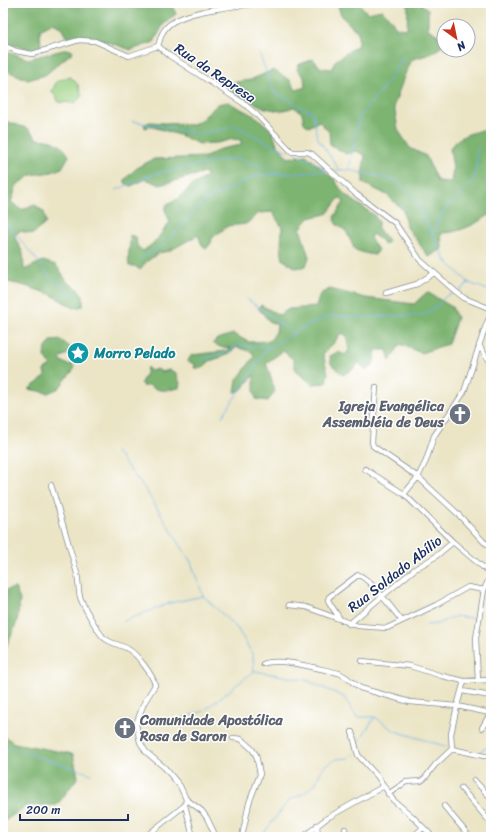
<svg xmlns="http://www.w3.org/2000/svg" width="494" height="840" font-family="Sriracha,sans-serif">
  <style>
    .green { fill: #9cd283; stroke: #5c8070 }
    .forest { fill: #7db471; stroke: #4c7268 }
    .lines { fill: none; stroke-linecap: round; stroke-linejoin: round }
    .stream { stroke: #72b2e6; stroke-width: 1 }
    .minor-casing { stroke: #838a92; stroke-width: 6 }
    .minor { stroke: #fff; stroke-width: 4.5 }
    .labels { text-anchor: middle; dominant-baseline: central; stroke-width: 3; stroke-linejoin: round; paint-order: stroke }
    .street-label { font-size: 14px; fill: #1b2f5e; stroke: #fff }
    .culture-label { font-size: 14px; font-weight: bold; fill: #0d838f; stroke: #fff; text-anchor: start }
    .worship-label { font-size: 14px; font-weight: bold; fill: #5b616d; stroke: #fff; text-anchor: end }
  </style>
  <rect width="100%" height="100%" fill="#fff"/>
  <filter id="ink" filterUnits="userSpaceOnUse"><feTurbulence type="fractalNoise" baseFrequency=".025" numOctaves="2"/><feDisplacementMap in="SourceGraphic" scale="8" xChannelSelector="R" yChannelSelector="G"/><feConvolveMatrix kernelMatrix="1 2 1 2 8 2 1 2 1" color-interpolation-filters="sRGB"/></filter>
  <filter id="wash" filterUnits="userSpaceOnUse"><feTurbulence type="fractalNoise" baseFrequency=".012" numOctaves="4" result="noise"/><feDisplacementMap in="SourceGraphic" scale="16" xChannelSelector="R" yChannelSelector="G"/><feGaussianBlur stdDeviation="0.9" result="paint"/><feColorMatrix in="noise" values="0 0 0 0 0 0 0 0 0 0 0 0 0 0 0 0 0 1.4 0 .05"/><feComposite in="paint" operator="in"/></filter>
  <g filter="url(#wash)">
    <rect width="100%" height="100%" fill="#ebe5c6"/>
    <path class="green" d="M 71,77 L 78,85 L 82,96 L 75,103 L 59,102 L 52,91 L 57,81 Z"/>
    <path class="forest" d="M 3,3 L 171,3 L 176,14 L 163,25 L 154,42 L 131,50 L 96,38 L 66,37 L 61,27 L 53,23 L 40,30 L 41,48 L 33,50 L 5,43 L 3,40 Z
      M 338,3 L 359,3 L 367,13 L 382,10 L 391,19 L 396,28 L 407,29 L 408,3 L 419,3 L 428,9 L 428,29 L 441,37 L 441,47 L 431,54 L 413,59 L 408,66 L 394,105 L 398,130 L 410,148 L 426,156 L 437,181 L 451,182 L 453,169 L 450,148 C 458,136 470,133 483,130 L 490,136 L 491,214 C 475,224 460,233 441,233 L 442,249 L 429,257 L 406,226 L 403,210 L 387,195 L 363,183 L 363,169 L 365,155 L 356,151 L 346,154 L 330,144 L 329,132 L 319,121 L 309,127 L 304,123 L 302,113 L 294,107 L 281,111 L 265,108 L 227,90 L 229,83 L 250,80 L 273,70 L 290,80 L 296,90 L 305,87 L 304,77 L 297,70 L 298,65 L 313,59 L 321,68 L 332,69 L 335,61 L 358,45 L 358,32 C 349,24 338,16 338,3 Z
      M 67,49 L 74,51 L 45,75 L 28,80 L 3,69 L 3,50 L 28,59 Z
      M 228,102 L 258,118 L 272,131 L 277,144 L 288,158 L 306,155 L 334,179 L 344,194 L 374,215 L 379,222 L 377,227 L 389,242 L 384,245 L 381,240 L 372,234 L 370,238 L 378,250 L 375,255 L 368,254 L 355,250 L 346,231 L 336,224 L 334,217 L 344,202 L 340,197 L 327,214 L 309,218 L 300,229 L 309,257 L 306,266 L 296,268 L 283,260 L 281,248 L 282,227 L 272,212 L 259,213 L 246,224 L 228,226 L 212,238 L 211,243 L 206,249 L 202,245 L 198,235 L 169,251 L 159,253 L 146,262 L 140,270 L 135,266 L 129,266 C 127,255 131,245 130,235 L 136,237 L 137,246 L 143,251 L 155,242 L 170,222 L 165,210 L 167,204 L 178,199 L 191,186 L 206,177 L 206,172 L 160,185 L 146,179 L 131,186 L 125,183 L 125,179 L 138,167 L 154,159 L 206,157 L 220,149 L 241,145 L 241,140 L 233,139 L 217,143 L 199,144 L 182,136 L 150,126 L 145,128 L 144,124 L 150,122 L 192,125 L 202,119 L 218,104 Z
      M 3,120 L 29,129 L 37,139 C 53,140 61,142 69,156 L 62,168 L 52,172 L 31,175 L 17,185 L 11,202 L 22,210 L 34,204 L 44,212 L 46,223 L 33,234 L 20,231 L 14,236 L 23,253 L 24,270 L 43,261 L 56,265 L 68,283 L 77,288 L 83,295 L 83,306 L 74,308 L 50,294 L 22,285 L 3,281 Z
      M 330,289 L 366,298 L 414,304 L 427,292 L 452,307 L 457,318 L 448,344 L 421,353 L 400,344 L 390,361 L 387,350 L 376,350 L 373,366 L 366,370 L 359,363 L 353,369 L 343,375 L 331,364 L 330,356 L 338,352 L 345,355 L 349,350 L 346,335 L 341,333 L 334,343 L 323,354 L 328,373 L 326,383 L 312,384 L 296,371 L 293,359 L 283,351 L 266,363 L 275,391 L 268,401 L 256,399 L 254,391 L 254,375 L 240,391 L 235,392 L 237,380 L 254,357 L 252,352 L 237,347 L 227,355 L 210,361 L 202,368 L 194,368 L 195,364 L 187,361 L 192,355 L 225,351 L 231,348 L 220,347 L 213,343 L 217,339 L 233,334 L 249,342 L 270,341 L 276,332 L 277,324 L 270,322 L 258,308 L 261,305 L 279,315 L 289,309 L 316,307 L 320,294 Z
      M 61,340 L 71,348 L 70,353 L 61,357 L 60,360 L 68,365 L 72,364 L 75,368 L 59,388 L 48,393 L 29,389 L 45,377 L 44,370 L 51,366 L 44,355 L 46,348 L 51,341 Z
      M 147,367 L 151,371 L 157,369 L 162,372 L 169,370 L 175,372 L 180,383 L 179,388 C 167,390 159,393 149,385 L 143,387 L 141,383 L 146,373 Z
      M 15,588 L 20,600 L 17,622 L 3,654 L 3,591 Z
      M 3,735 L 14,743 L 73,754 L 78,777 L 57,805 L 26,806 L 3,822 Z"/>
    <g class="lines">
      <path class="stream" d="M 259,53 L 274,92 L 313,113 L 317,137 L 338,168
        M 132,121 L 201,134 L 236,126 L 270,144 L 288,151
        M 296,154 L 324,167
        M 349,169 L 359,118 L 389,80 L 404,56
        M 333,170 L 349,170 L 395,180 L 413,196 L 446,261 L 469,283 L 491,291
        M 116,190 L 156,173 L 237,158 L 281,173
        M 3,219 L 49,275 L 75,297
        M 432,234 L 442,213 L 474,180 L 478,148
        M 140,259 L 165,244 L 204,201 L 257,175 L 300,173 L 328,170
        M 459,291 L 469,283
        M 247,299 L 293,333
        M 200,360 L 227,353 L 238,345 L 254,347 L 272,347 L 293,333 L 328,316 L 368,317 L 424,315 L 438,305 L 447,295 L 454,293
        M 222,417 L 268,347
        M 115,451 L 145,489 L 191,562 L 203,596 L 237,628 L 253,655 L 254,671 L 306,680 L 344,697 L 357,717 L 375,717 L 395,731 L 451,748
        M 124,621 L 170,603 L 203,596
        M 485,621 L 491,622
        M 427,625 L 437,624 L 456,616 L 478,619
        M 167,723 L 204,711 L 254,671
        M 357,745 L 374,718
        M 3,750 L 18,750 L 91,774
        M 479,752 L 491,745
        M 261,837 L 289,800 L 303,794 L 315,784 L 323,767 L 336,759 L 350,758 L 355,752"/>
    </g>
  </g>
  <g filter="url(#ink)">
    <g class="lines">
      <g class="minor-casing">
        <path id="minor" d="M 3,45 L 16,51 L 32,54 L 79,40 L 95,41 L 129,56 L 158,46
          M 158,46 L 170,56 L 243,103 L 256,114 L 292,152 L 307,152 L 312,154 L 356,194 L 395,223 L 420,260 L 455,291 L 464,298 L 491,309
          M 158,46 C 160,41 161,33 165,29 C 179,10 235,7 259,3
          M 386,293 L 417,284 L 434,273
          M 479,345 L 491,365
          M 376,387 L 372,442 L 373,446 L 418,477 L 457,513 L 484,542 L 487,544 L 491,543
          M 365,469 L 404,494 L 453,542 L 491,574
          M 51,485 C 60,513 68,542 76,570 C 79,579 78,589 80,597 C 83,606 97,630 103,637 C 110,644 120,644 128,649 C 137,654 153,675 155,685 L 144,703 L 136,724 L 140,742 L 146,752 L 165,768 L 180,786 L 186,799 L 202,811 L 207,818 L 216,837
          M 404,494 L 418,477 L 426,461 L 434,436 L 464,392 L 486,325 L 491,314
          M 289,605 L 306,607 L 358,626 L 387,628 L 402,621
          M 340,619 L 329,602 L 328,600 L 329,597 L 358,575 C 369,577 394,611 402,621 L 436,605 L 468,587 L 484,590
          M 349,624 L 415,569 L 435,557 L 453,542
          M 362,661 L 410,666 L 442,676 L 464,681 L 491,680
          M 263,664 C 280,657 319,669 339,673 L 346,677 L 360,688 L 410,702 L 457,706 L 490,713
          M 478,681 L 476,638 L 484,590 L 491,574
          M 462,691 L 491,696
          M 482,728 L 491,712
          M 352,732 L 358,755 L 378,777 L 393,800 L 412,816 L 433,837
          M 233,738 L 241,739 L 252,749 L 256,755 L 260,774 L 249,803 L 242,837
          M 452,749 L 451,734 L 457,706 L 464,681
          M 452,749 L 484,756 L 491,756
          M 474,780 L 491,798
          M 461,788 L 491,823
          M 388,794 L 406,782 L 421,781 L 425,778 L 435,765 L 452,749
          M 185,805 L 193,837
          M 444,806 L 470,837
          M 317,825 L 318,837
          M 345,829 L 346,837
          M 145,837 L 185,805 L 186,799
          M 303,837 L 327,818 L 384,786
          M 412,837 L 423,828"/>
      </g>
      <use href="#minor" class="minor"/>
    </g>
  </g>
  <defs>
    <g id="sight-disc" transform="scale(1.15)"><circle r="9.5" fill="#0f9aa8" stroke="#fff"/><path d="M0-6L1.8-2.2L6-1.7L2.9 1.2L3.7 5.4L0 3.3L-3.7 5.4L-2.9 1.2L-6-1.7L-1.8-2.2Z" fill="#fff"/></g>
    <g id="church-disc" transform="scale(1.15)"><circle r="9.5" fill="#6b7280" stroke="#fff"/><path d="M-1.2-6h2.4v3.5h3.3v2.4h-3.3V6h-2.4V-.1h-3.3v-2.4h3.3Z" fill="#fff"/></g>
  </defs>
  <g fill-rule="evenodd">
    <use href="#sight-disc" x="78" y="353"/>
    <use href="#church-disc" x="460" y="414"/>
    <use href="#church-disc" x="125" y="728"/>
  </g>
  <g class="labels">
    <g class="street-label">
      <text transform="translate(215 73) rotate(34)">Rua da Represa</text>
      <text transform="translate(395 574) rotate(-38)">Rua Soldado Abílio</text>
    </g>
    <g class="culture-label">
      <text x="94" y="353">Morro Pelado</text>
    </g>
    <g class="worship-label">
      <text x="444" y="406">Igreja Evangélica<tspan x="444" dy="16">Assembléia de Deus</tspan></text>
      <text x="140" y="720" text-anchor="start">Comunidade Apostólica<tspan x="140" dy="16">Rosa de Saron</tspan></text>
    </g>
  </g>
  <rect width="494" height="840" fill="none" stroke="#fff" stroke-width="16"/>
  <g transform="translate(456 38) rotate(147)"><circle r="19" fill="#ffffff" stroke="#a4acbf"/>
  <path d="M0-3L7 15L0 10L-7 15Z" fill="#c8321e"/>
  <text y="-6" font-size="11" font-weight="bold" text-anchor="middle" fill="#1b2f5e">N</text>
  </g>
  <path d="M20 814v6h108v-6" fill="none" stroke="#1b2f5e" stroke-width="2"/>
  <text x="26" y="814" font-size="12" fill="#1b2f5e" stroke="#ffffff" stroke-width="3" paint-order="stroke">200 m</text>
</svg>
